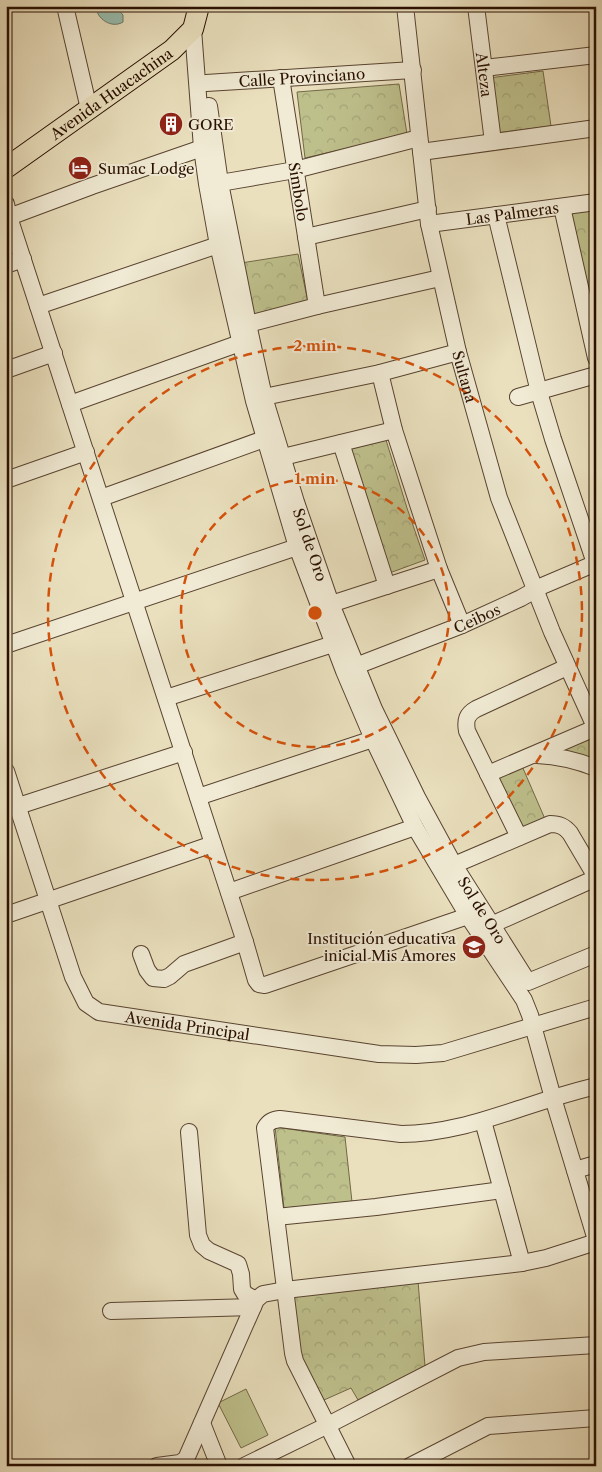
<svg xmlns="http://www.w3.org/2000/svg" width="602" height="1472" font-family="'Libre Caslon Text',serif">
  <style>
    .park { fill: url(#park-crowns); stroke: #736846 }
    .pitch { fill: #bec08c; stroke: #736846 }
    .water { fill: #98bdae; stroke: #6b7768 }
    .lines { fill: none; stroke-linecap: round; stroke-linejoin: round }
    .minor-casing { stroke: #584330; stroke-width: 18 }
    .major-casing { stroke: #280f00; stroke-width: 22 }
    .minor { stroke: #f1ebd5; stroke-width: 16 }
    .major { stroke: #eae0be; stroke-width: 20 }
    .ring { fill: none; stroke: #d5520b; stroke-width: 2.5; stroke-dasharray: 9 6 }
    .labels { text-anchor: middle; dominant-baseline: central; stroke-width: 4; stroke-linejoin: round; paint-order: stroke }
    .street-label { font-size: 15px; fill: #280f00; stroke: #f1ebd5 }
    .poi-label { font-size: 15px; fill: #280f00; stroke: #f1ebd5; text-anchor: start }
    .centre { fill: #d5520b; stroke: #f1ebd5; stroke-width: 2.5 }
    .ring-label { font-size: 15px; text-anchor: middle; font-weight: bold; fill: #d5520b; stroke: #f1ebd5; stroke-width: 4; stroke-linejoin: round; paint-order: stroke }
  </style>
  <defs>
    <pattern id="park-crowns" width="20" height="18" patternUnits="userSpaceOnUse" patternTransform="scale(1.25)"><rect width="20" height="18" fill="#bec08c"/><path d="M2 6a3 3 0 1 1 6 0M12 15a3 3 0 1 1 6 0" fill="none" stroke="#a3a477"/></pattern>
  </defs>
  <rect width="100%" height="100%" fill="#eae0be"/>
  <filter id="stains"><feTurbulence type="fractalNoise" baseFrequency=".004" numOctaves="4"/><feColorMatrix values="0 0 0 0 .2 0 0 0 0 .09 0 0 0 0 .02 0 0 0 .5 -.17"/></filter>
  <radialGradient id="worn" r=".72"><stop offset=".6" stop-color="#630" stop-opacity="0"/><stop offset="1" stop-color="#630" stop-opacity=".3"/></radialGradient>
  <path class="park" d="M 543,71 L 551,126 L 496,133 L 489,78 Z
    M 399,84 L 407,134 L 305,158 L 297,92 Z
    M 596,209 L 596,307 L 589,308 L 567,213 Z
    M 298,254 L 308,302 L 252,317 L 241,263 Z
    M 386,440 L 407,508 L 425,560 L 384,575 L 343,451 Z
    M 593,738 L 596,743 L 596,759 L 567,751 L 566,749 Z
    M 522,766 L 545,819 L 522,828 L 495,778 Z
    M 275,1127 L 345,1137 L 352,1202 L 284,1208 Z
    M 418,1281 L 425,1366 L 358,1400 L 351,1388 L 324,1400 L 300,1354 L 294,1298 L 297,1295 Z"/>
  <path class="pitch" d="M 246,1389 L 268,1435 L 241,1448 L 218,1403 Z"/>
  <path class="water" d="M 96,6 L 115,6 L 123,15 L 123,22 C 112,29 96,19 96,6 Z"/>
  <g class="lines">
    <g class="minor-casing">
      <g id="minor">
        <path d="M 65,6 L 89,109"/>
        <path id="s1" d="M 405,6 L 429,224 L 458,352 L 499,498 L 552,632 L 596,729"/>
        <path id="s2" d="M 476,6 L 493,142"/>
        <path d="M 193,29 L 202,148 L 207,184 L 218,245 L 254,401 L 297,547 L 344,671 L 373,739 L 415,827 L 468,916 L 524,1000 L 530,1015 L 553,1098 L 596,1240"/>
        <path d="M 484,68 L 596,55"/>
        <path id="s3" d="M 281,78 L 317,306"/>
        <path id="s4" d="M 206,83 L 413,70"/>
        <path id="s5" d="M 209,106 L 220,183 L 248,324 L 264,397 L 296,502 L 331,604 L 374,709 L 417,797 L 454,865 L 528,982 L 596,954"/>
        <path d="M 421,152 L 596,128"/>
        <path d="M 220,183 L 295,170 L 419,138"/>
        <path d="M 6,204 L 9,217 L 245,942 L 256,980 L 259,984 L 265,985 L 468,916"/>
        <path d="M 562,207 L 596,358"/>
        <path d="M 496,215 L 539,392 L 553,439 L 596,566"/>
        <path d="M 9,217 L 92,186 L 202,148"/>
        <path id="s6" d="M 429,224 L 596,202"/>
        <path d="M 306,237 L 428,209"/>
        <path d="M 6,265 L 23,259"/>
        <path d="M 38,306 L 218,245"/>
        <path d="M 248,324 L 317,306 L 440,278"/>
        <path d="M 6,370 L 54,353"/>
        <path d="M 380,373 L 394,430 L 439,569 L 462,625"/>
        <path d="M 264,397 L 380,373 L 458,352"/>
        <path d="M 518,397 L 596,375"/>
        <path d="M 70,404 L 240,343"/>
        <path d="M 341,443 L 387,586"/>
        <path d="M 283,457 L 394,430"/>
        <path d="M 6,480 L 86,452"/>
        <path d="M 101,498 L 264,439"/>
        <path d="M 331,604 L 439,569"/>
        <path d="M 6,645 L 297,547"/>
        <path id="s7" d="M 356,666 L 462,625 L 521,598 L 542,586 L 596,563"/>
        <path d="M 166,698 L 333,644"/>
        <path d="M 537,755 C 558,756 576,760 596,768"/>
        <path id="s8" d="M 6,771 L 73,977 L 86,1003 L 99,1012 L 379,1054 L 416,1055 L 443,1053 L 596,1007"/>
        <path d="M 488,774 L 595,728"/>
        <path d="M 198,797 L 373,739"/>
        <path d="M 6,810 L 184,752"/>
        <path d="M 519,837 L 467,731 C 465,720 467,714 476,709 L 567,667"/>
        <path d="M 454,865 L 550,824 C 559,824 564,826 570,833 L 596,877"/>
        <path d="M 229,892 L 415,827"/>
        <path d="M 6,915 L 213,844"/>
        <path d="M 491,925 L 596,878"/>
        <path d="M 141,954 L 147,970 L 153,978 L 164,979 L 170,976 L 184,964 L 245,942"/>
        <path d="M 483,1121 L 522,1263"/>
        <path d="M 189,1132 L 198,1235 L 202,1245 L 209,1251 L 238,1264 L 241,1274 L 242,1289 L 245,1294 L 256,1300"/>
        <path d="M 575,1170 L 596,1164"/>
        <path d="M 276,1217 L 376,1207 L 502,1190"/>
        <path d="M 111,1311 L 253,1307"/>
        <path d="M 202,1423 L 219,1466"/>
        <path d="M 157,1466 L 180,1463 L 186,1459 L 256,1300 L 263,1294 L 285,1290 L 522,1263 L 546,1258 L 596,1242"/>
        <path d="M 244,1466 L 328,1425 L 458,1358 L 484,1352 L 596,1345"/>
        <path d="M 348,1466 L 295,1361 L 293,1353 L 265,1128 C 269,1121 273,1120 280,1119 L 401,1134 C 445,1134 485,1120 525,1107 C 549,1099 572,1092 596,1086"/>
        <path d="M 410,1466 L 488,1426 L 596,1418"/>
      </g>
    </g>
    <g class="major-casing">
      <g id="major">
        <path id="s9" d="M 6,168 L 172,50 L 193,29 L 199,6"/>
      </g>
    </g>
    <use href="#minor" class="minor"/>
    <use href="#major" class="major"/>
  </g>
  <g class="ring">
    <circle cx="315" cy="613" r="134"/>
    <circle cx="315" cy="613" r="267"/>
  </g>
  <defs>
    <g id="building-disc" transform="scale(1.25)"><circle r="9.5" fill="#8f2418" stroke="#f1ebd5"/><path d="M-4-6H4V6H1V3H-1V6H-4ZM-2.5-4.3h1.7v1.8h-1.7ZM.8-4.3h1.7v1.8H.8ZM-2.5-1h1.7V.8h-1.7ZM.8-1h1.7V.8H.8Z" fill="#fff"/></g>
    <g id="hotel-disc" transform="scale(1.25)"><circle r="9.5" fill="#8f2418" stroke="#f1ebd5"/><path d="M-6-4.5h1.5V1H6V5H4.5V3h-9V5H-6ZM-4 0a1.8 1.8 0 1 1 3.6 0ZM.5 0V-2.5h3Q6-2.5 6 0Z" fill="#fff"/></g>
    <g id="school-disc" transform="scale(1.25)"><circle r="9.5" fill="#8f2418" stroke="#f1ebd5"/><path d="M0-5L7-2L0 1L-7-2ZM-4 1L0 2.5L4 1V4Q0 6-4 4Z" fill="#fff"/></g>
  </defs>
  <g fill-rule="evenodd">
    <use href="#building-disc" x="171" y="124"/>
    <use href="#hotel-disc" x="80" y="168"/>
    <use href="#school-disc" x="474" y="947"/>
  </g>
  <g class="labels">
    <g class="street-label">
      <text stroke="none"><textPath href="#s2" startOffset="69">Alteza</textPath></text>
      <text stroke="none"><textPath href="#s4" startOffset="96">Calle Provinciano</textPath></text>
      <text stroke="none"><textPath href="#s9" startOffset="129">Avenida Huacachina</textPath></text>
      <text stroke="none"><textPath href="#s3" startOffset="115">Símbolo</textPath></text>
      <text stroke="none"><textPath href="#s6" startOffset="84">Las Palmeras</textPath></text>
      <text stroke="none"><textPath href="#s1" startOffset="376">Sultana</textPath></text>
      <text stroke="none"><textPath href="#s5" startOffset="451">Sol de Oro</textPath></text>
      <text stroke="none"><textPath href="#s7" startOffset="130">Ceibos</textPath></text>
      <text stroke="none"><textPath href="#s5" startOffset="856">Sol de Oro</textPath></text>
      <text stroke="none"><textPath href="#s8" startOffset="351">Avenida Principal</textPath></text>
    </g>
    <g class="poi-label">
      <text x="188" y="124">GORE</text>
      <text x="98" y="168">Sumac Lodge</text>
      <text x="456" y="938" text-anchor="end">Institución educativa<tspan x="456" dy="17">inicial Mis Amores</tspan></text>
    </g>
  </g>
  <circle cx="315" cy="613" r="8" class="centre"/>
  <g class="ring-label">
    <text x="315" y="351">2 min</text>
    <text x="315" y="484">1 min</text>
  </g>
  <rect width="602" height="1472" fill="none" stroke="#eae0be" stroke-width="25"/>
  <rect x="8" y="8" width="587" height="1457" fill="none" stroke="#280f00" stroke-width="2.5"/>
  <rect x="12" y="12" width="577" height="1447" fill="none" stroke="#280f00"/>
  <rect width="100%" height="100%" filter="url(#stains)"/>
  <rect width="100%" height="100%" fill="url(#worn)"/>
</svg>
